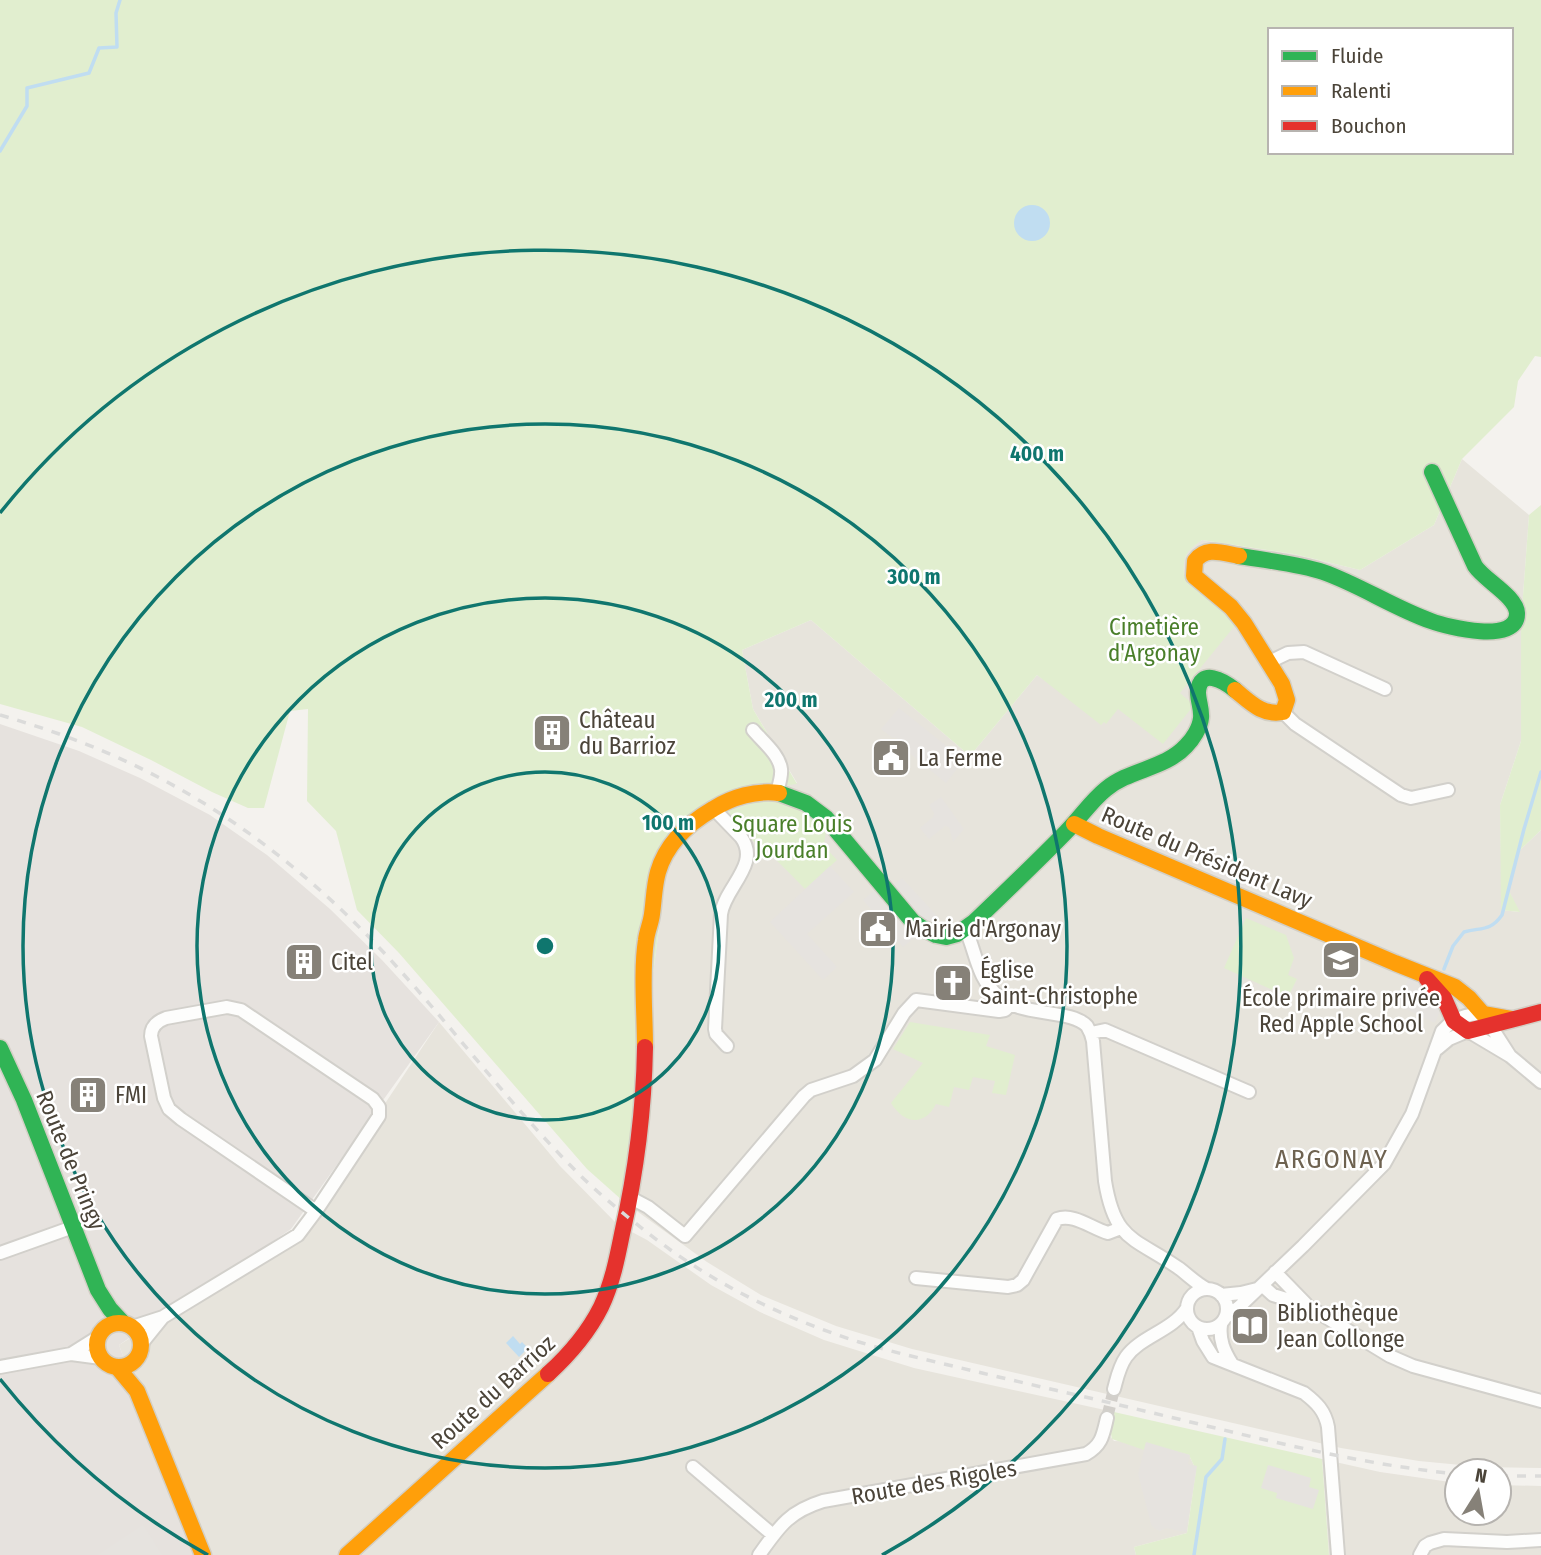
<svg xmlns="http://www.w3.org/2000/svg" width="1541" height="1555" font-family="'Fira Sans Condensed',sans-serif">
  <style>
    .residential { fill: #e7e4dc }
    .industrial { fill: #e6e2de }
    .green { fill: #e1eecf; fill-rule: evenodd }
    .parking { fill: #e6e3df }
    .water { fill: #c0ddf1 }
    .lines { fill: none; stroke-linecap: round; stroke-linejoin: round }
    .stream { stroke: #c0ddf1; stroke-width: 3.5 }
    .street-tunnel { stroke: #d2cfca; stroke-width: 12; stroke-dasharray: 12 6; stroke-linecap: butt }
    .street-casing { stroke: #d2d0cb; stroke-width: 16 }
    .fast-casing { stroke: #d3cfc5; stroke-width: 19 }
    .slow-casing { stroke: #d3cfc5; stroke-width: 19 }
    .jam-casing { stroke: #d3cfc5; stroke-width: 19 }
    .street { stroke: #fdfdfc; stroke-width: 12 }
    .fast { stroke: #30b455; stroke-width: 16 }
    .slow { stroke: #ff9f0a; stroke-width: 16 }
    .jam { stroke: #e5322d; stroke-width: 16 }
    .rail { stroke: #dbdbda; stroke-width: 3.5; stroke-dasharray: 9 9; stroke-linecap: butt }
    .ring { fill: none; stroke: #0f766e; stroke-width: 3.5 }
    .labels { text-anchor: middle; dominant-baseline: central; stroke-width: 5; stroke-linejoin: round; paint-order: stroke }
    .park-label { font-size: 23px; fill: #4a7f2a; stroke: #fff }
    .poi-label { font-size: 23px; fill: #4b4439; stroke: #fff; text-anchor: start }
    .street-label { font-size: 23px; fill: #4b4439; stroke: #fff }
    .quarter-label { font-size: 26px; letter-spacing: 2px; fill: #6e6250; stroke: #fff }
    .centre { fill: #0f766e; stroke: #fff; stroke-width: 3.5 }
    .ring-label { font-size: 21px; text-anchor: middle; font-weight: bold; fill: #0f766e; stroke: #fff; stroke-width: 5; stroke-linejoin: round; paint-order: stroke }
  </style>
  <rect width="100%" height="100%" fill="#f4f2ee"/>
  <path class="residential" d="M 1462,459 L 1529,515 L 1521,622 L 1521,741 L 1500,805 L 1502,910 L 1519,912 L 1508,889 L 1513,870 L 1519,851 L 1541,830 L 1541,1468 L 1482,1467 L 1419,1461 L 1341,1448 L 912,1349 L 836,1326 L 761,1295 L 707,1262 L 623,1201 L 670,845 L 755,789 L 797,783 L 753,709 L 742,650 L 811,620 L 970,756 L 1037,675 L 1050,684 L 1237,623 L 1184,576 L 1183,562 L 1188,550 L 1202,540 L 1294,554 L 1360,570 L 1434,525 Z
    M 439,1022 L 560,1166 L 617,1224 L 647,1240 L 711,1285 L 760,1312 L 824,1340 L 914,1368 L 1114,1412 L 1110,1429 L 1110,1436 L 1114,1441 L 1146,1442 L 1189,1455 L 1196,1470 L 1187,1533 L 1134,1547 L 1136,1555 L 196,1555 L 119,1345 L 298,1235 Z
    M 1322,1459 L 1380,1472 L 1457,1483 L 1457,1513 L 1499,1513 L 1499,1485 L 1541,1486 L 1541,1555 L 1329,1555 Z"/>
  <path class="industrial" d="M 0,724 L 79,751 L 140,778 L 210,815 L 267,855 L 330,909 L 382,960 L 439,1022 L 291,1229 L 119,1345 L 196,1555 L 0,1555 Z"/>
  <path class="green" d="M 0,0 L 1541,0 L 1541,357 L 1535,356 L 1518,381 L 1514,407 L 1462,459 L 1434,525 L 1360,570 L 1294,554 L 1202,540 C 1186,552 1183,555 1184,576 L 1237,623 L 1180,693 L 1194,705 L 1163,744 L 1118,709 L 1106,724 L 1104,722 L 1101,725 L 1037,675 L 970,756 L 811,620 L 742,650 L 753,709 L 797,784 L 755,789 L 670,845 L 623,1201 L 587,1169 L 399,953 L 357,910 L 336,831 L 307,801 L 308,709 L 290,711 L 264,808 L 248,808 L 212,792 L 151,760 L 82,727 L 0,704 ZM 1270,30 L 1511,30 L 1511,152 L 1270,152 Z
    M 1541,505 L 1541,830 L 1519,851 L 1508,889 L 1520,912 L 1501,910 L 1500,805 L 1521,741 L 1521,622 L 1529,515 Z
    M 770,800 C 792,806 811,812 826,830 L 824,846 L 837,860 L 805,889 C 795,879 785,868 774,858 C 755,841 741,835 728,811 L 758,801 Z
    M 1246,918 L 1286,935 L 1294,958 L 1288,975 L 1297,979 L 1288,997 L 1224,968 Z
    M 910,1022 L 990,1035 L 986,1046 L 1015,1055 L 1006,1095 L 992,1093 L 995,1081 L 973,1077 L 969,1090 L 954,1087 L 949,1107 L 936,1104 C 924,1127 904,1124 891,1103 L 923,1063 L 893,1049 Z
    M 1114,1412 L 1322,1459 L 1329,1555 L 1136,1555 L 1134,1547 L 1187,1533 L 1196,1470 L 1189,1455 L 1146,1443 L 1144,1450 L 1112,1439 L 1110,1429 Z"/>
  <path class="parking" d="M 899,708 L 964,760 L 946,783 L 913,756 L 897,742 L 898,740 L 895,737 L 893,738 L 881,729 Z
    M 941,797 L 964,829 L 953,842 L 949,827 L 945,826 L 929,839 L 920,828 L 933,817 L 934,813 L 929,805 Z
    M 1103,823 L 1249,885 L 1243,898 L 1098,836 Z
    M 830,866 L 854,892 L 807,934 L 837,967 L 823,980 L 770,922 Z
    M 902,878 L 939,918 L 903,947 L 863,900 L 877,888 L 892,886 Z
    M 1410,974 L 1426,984 L 1443,1005 L 1435,1023 L 1398,1005 Z
    M 1146,1442 L 1190,1455 L 1188,1464 L 1197,1466 L 1186,1532 L 1166,1528 L 1160,1531 L 1154,1528 L 1151,1524 L 1138,1474 Z
    M 1268,1465 L 1311,1478 L 1309,1487 L 1319,1490 L 1313,1509 L 1276,1498 L 1277,1493 L 1261,1488 Z
    M 143,1525 L 162,1555 L 98,1555 Z"/>
  <path class="water" d="M1014 223a18 18 0 1 1 36 0a18 18 0 1 1-36 0Z
    M 513,1336 L 520,1344 L 522,1342 L 528,1348 L 519,1357 L 506,1343 Z"/>
  <g class="lines">
    <path class="stream" d="M 0,151 L 27,106 L 27,88 L 89,73 L 99,48 L 117,47 L 116,13 L 120,0
      M 1444,969 L 1453,946 L 1464,932 C 1481,927 1490,932 1502,915 L 1524,829 L 1541,772
      M 1194,1555 L 1206,1477 L 1222,1459 L 1225,1439"/>
    <path class="street-tunnel" d="M 1107,1418 L 1114,1389"/>
    <g class="street-casing">
      <path id="street" d="M 1269,662 L 1288,653 L 1304,652 L 1385,689
        M 1283,712 L 1295,724 L 1401,795 L 1411,798 L 1448,790
        M 753,730 C 762,741 779,754 781,769 C 782,776 779,785 777,792
        M 713,808 L 741,837 C 761,864 725,887 721,914 L 715,1029 L 716,1034 L 727,1046
        M 965,928 C 977,954 976,977 999,997 C 1023,1017 1071,1009 1087,1026 C 1090,1031 1092,1036 1093,1041 L 1105,1181 C 1115,1243 1135,1237 1180,1269 C 1189,1276 1197,1284 1207,1289
        M 1091,1033 L 1105,1030 L 1249,1092
        M 1437,1049 L 1449,1039 L 1468,1031 L 1510,1056 L 1541,1082
        M 631,1198 L 648,1207 L 685,1236 L 804,1096 L 811,1090 L 853,1076 L 875,1060 L 904,1013 L 916,1000 L 999,1011 L 1005,1010 L 1010,1005
        M 0,1253 L 73,1227
        M 1275,1272 L 1306,1304
        M 916,1278 L 1008,1287 L 1017,1285 L 1023,1280 L 1057,1219 C 1074,1213 1091,1228 1108,1233 L 1121,1228
        M 1262,1285 L 1273,1295 L 1306,1305 L 1390,1356 L 1413,1366 L 1541,1401
        M1187 1309a20 20 0 1 1 40 0a20 20 0 1 1-40 0Z
        M 1221,1295 L 1241,1293 L 1257,1289
        M 1226,1317 L 1239,1307 L 1303,1246 L 1384,1164 L 1412,1114 L 1442,1031 C 1454,1018 1466,1014 1483,1014 L 1510,1056
        M 1221,1325 C 1219,1340 1224,1351 1232,1364
        M 132,1327 L 163,1317 L 298,1235 L 316,1211 L 379,1116 L 379,1107 L 373,1099 L 241,1010 L 227,1007 L 166,1018 C 158,1021 151,1026 151,1036 L 164,1098 L 169,1109 L 181,1119 L 316,1211
        M 1198,1327 L 1203,1341 L 1213,1357 L 1304,1393 C 1317,1403 1325,1411 1328,1427 L 1338,1555
        M 142,1343 L 163,1317
        M 71,1354 L 98,1337
        M 0,1367 L 71,1354 L 101,1358
        M 1114,1389 C 1117,1378 1119,1367 1126,1357 C 1141,1336 1172,1331 1187,1308
        M 693,1467 L 773,1535
        M 759,1555 C 779,1527 788,1512 823,1501 L 1086,1454 C 1102,1445 1103,1435 1107,1418
        M 1420,1555 L 1425,1546 L 1430,1543 L 1444,1539 L 1507,1542 L 1541,1540"/>
    </g>
    <g class="fast-casing">
      <path id="fast" d="M 1239,556 C 1264,560 1299,564 1323,572 C 1360,585 1394,608 1431,621 C 1447,627 1518,645 1517,613 C 1516,596 1484,580 1475,566 L 1432,472
        M 779,793 L 806,803 L 826,818 L 913,922 L 922,928 L 936,935 L 946,937 L 957,934 L 974,922 C 1005,892 1036,863 1066,832 C 1080,818 1091,801 1106,789 C 1130,769 1165,769 1186,746 C 1193,739 1200,728 1201,718 C 1202,709 1198,701 1198,692 C 1200,667 1224,681 1235,690
        M 0,1048 L 24,1100 L 98,1290 L 110,1309 L 123,1323"/>
    </g>
    <g class="slow-casing">
      <path id="slow" d="M 1235,690 C 1250,702 1262,716 1283,712 L 1287,700 L 1282,684 L 1244,623 L 1231,607 L 1194,576 L 1195,561 C 1206,546 1222,553 1239,556
        M 1074,824 L 1098,836 L 1395,963 L 1455,987 L 1469,998 L 1483,1014 L 1511,1019
        M 645,1047 C 645,1014 641,972 646,940 C 647,931 651,923 652,914 C 654,900 654,886 658,872 C 666,844 689,823 713,809 C 732,797 756,790 779,793
        M97 1345a22 22 0 1 1 44 0a22 22 0 1 1-44 0Z
        M 117,1367 L 137,1391 L 203,1555
        M 347,1555 L 548,1374"/>
    </g>
    <g class="jam-casing">
      <path id="jam" d="M 1427,979 L 1444,998 L 1454,1021 L 1468,1031 L 1541,1012
        M 548,1374 C 570,1354 588,1333 601,1307 C 612,1284 617,1259 622,1234 C 636,1172 644,1111 645,1047"/>
    </g>
    <use href="#street" class="street"/>
    <use href="#fast" class="fast"/>
    <use href="#slow" class="slow"/>
    <use href="#jam" class="jam"/>
    <path class="rail" d="M 0,715 C 38,726 76,739 112,755 C 222,803 317,878 397,967 C 456,1032 509,1103 571,1166 C 594,1190 621,1212 648,1233 C 710,1282 783,1318 859,1342 C 899,1354 941,1363 982,1373 C 1032,1385 1082,1396 1132,1408 C 1239,1433 1347,1463 1457,1474
      M 1499,1476 L 1541,1476"/>
  </g>
  <g class="ring">
    <circle cx="545" cy="946" r="174"/>
    <circle cx="545" cy="946" r="348"/>
    <circle cx="545" cy="946" r="522"/>
    <path d="M208 1555A696 696 0 0 1 0 1379M0 513A696 696 0 1 1 882 1555"/>
  </g>
  <defs>
    <g id="building-square" transform="scale(2.0125)"><rect x="-9" y="-9" width="18" height="18" rx="4" fill="#868178" stroke="#fff"/><path d="M-4-6H4V6H1V3H-1V6H-4ZM-2.5-4.3h1.7v1.8h-1.7ZM.8-4.3h1.7v1.8H.8ZM-2.5-1h1.7V.8h-1.7ZM.8-1h1.7V.8H.8Z" fill="#fff"/></g>
    <g id="civic-square" transform="scale(2.0125)"><rect x="-9" y="-9" width="18" height="18" rx="4" fill="#868178" stroke="#fff"/><path d="M-.6-6.5H3V-4.5H.6V-3L4-1V1h2V6H-6V1h2V-1L-.6-3ZM-1.2 2.5V6h2.4V2.5Z" fill="#fff"/></g>
    <g id="school-square" transform="scale(2.0125)"><rect x="-9" y="-9" width="18" height="18" rx="4" fill="#868178" stroke="#fff"/><path d="M0-5L7-2L0 1L-7-2ZM-4 1L0 2.5L4 1V4Q0 6-4 4Z" fill="#fff"/></g>
    <g id="church-square" transform="scale(2.0125)"><rect x="-9" y="-9" width="18" height="18" rx="4" fill="#868178" stroke="#fff"/><path d="M-1.2-6h2.4v3.5h3.3v2.4h-3.3V6h-2.4V-.1h-3.3v-2.4h3.3Z" fill="#fff"/></g>
    <g id="library-square" transform="scale(2.0125)"><rect x="-9" y="-9" width="18" height="18" rx="4" fill="#868178" stroke="#fff"/><path d="M-6-4Q-3-5.5-.7-3.5V5Q-3 3-6 4ZM6-4Q3-5.5 .7-3.5V5Q3 3 6 4Z" fill="#fff"/></g>
  </defs>
  <g fill-rule="evenodd">
    <use href="#building-square" x="552" y="733"/>
    <use href="#civic-square" x="891" y="758"/>
    <use href="#civic-square" x="878" y="929"/>
    <use href="#school-square" x="1341" y="960"/>
    <use href="#building-square" x="304" y="962"/>
    <use href="#church-square" x="953" y="983"/>
    <use href="#building-square" x="88" y="1095"/>
    <use href="#library-square" x="1250" y="1326"/>
  </g>
  <g class="labels">
    <g class="park-label">
      <text x="1154" y="627">Cimetière<tspan x="1154" dy="26">d'Argonay</tspan></text>
      <text x="792" y="824">Square Louis<tspan x="792" dy="26">Jourdan</tspan></text>
    </g>
    <g class="poi-label">
      <text x="579" y="720">Château<tspan x="579" dy="26">du Barrioz</tspan></text>
      <text x="918" y="758">La Ferme</text>
      <text x="905" y="929">Mairie d'Argonay</text>
      <text x="331" y="962">Citel</text>
      <text x="980" y="970">Église<tspan x="980" dy="26">Saint-Christophe</tspan></text>
      <text x="1341" y="998" text-anchor="middle">École primaire privée<tspan x="1341" dy="26">Red Apple School</tspan></text>
      <text x="115" y="1095">FMI</text>
      <text x="1277" y="1313">Bibliothèque<tspan x="1277" dy="26">Jean Collonge</tspan></text>
    </g>
    <g class="street-label">
      <text transform="translate(1207 857) rotate(23)">Route du Président Lavy</text>
      <text transform="translate(71 1160) rotate(68)">Route de Pringy</text>
      <text transform="translate(493 1392) rotate(-42)">Route du Barrioz</text>
      <text transform="translate(934 1482) rotate(-10)">Route des Rigoles</text>
    </g>
    <g class="quarter-label">
      <text x="1332" y="1159">ARGONAY</text>
    </g>
  </g>
  <circle cx="545" cy="946" r="10" class="centre"/>
  <g class="ring-label">
    <text x="1037" y="461">400 m</text>
    <text x="914" y="584">300 m</text>
    <text x="791" y="707">200 m</text>
    <text x="668" y="830">100 m</text>
  </g>
  <rect x="1268" y="28" width="245" height="126" fill="#ffffff" stroke="#b7b4b0" stroke-width="2"/>
  <rect x="1282" y="51" width="35" height="10" fill="#30b455" stroke="#b7b4b0" stroke-width="2"/>
  <text x="1331" y="63" font-size="21" fill="#4b4439">Fluide</text>
  <rect x="1282" y="86" width="35" height="10" fill="#ff9f0a" stroke="#b7b4b0" stroke-width="2"/>
  <text x="1331" y="98" font-size="21" fill="#4b4439">Ralenti</text>
  <rect x="1282" y="121" width="35" height="10" fill="#e5322d" stroke="#b7b4b0" stroke-width="2"/>
  <text x="1331" y="133" font-size="21" fill="#4b4439">Bouchon</text>
  <g transform="translate(1478 1492) rotate(11)"><circle r="33" fill="#ffffff" stroke="#b7b4b0" stroke-width="2"/>
  <path d="M0-5L12 26L0 18L-12 26Z" fill="#868178"/>
  <text y="-10" font-size="19" font-weight="bold" text-anchor="middle" fill="#4b4439">N</text>
  </g>
</svg>
